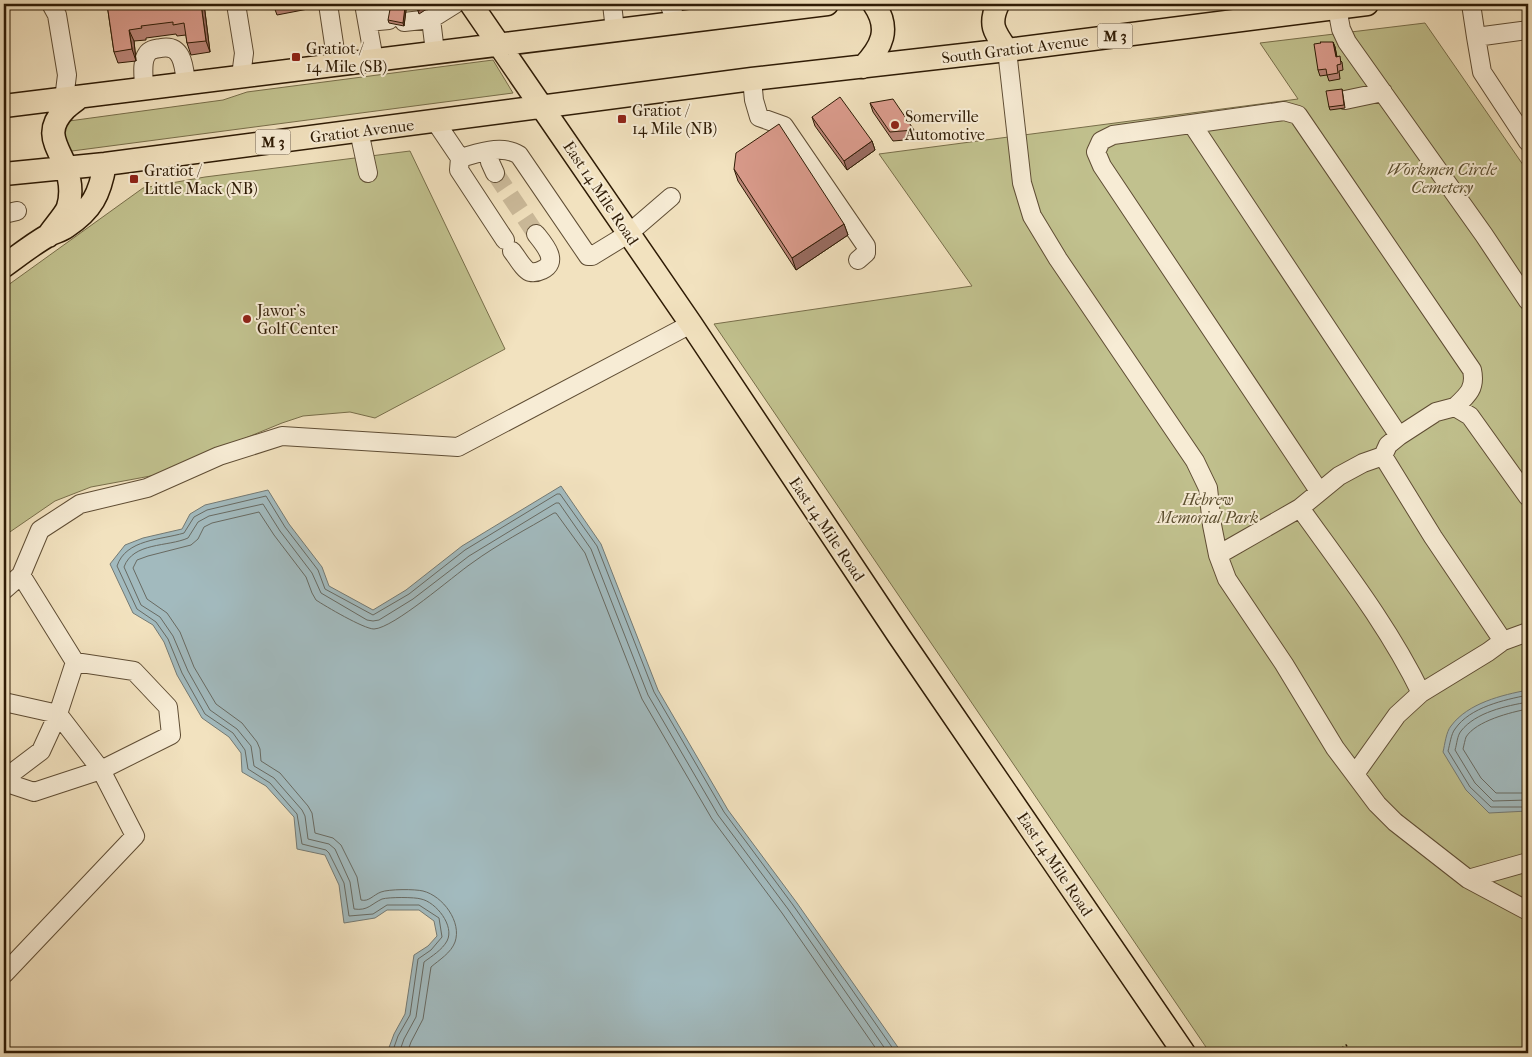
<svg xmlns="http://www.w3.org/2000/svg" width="1532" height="1057" font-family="'IM FELL French Canon',serif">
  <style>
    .green { fill: #c1c18e; stroke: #786e4a }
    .water { fill: #a2babe; stroke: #747a74 }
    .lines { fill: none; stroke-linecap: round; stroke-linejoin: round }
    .shore { stroke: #686a62; stroke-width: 1 }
    .minor-tunnel { stroke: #cbba9a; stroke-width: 18; stroke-dasharray: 18 9; stroke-linecap: butt }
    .minor-casing { stroke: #5f4d34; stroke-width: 20 }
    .major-casing { stroke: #2e1b05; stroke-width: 25 }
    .path { stroke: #2e1b05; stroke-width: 2.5; stroke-dasharray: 4 2.5; stroke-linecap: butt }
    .minor { stroke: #f7ecd5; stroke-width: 18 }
    .major { stroke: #f2e2bf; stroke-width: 22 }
    .wall { fill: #bb8578; stroke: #2e1b05 }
    .shaded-wall { fill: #996c62; stroke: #2e1b05 }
    .building { fill: #da9b8c; stroke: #2e1b05 }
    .poi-dot { fill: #8f2418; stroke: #f7ecd5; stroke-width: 2 }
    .labels { text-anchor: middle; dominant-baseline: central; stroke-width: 4; stroke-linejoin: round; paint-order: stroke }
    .shield { fill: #f7ecd5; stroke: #6a5a43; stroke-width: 1 }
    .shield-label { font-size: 15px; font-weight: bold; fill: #2e1b05 }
    .poi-label { font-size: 16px; fill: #2e1b05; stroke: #f7ecd5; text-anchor: start }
    .street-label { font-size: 16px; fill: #2e1b05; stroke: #f7ecd5 }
    .park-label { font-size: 16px; font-style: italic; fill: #5a4d2e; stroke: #f7ecd5 }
  </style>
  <rect width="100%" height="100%" fill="#f2e2bf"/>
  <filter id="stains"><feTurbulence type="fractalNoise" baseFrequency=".004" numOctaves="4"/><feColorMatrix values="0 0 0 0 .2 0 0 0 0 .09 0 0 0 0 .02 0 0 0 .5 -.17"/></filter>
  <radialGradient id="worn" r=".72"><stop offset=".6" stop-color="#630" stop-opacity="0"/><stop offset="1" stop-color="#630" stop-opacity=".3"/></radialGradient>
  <path class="green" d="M 1425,23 L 1528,172 L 1528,1053 L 1210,1053 L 714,324 L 972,286 L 879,154 L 1298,99 L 1260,43 Z
    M 493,60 L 513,93 L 72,151 L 65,149 L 61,128 L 69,121 L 223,100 L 247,92 Z
    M 410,151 L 505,349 L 375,418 L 350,412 L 303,416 L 282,423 L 156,475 L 91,487 L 55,501 L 4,536 L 4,288 L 143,188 L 205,177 Z"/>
  <path class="water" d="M 561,486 L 601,544 L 658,690 L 728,810 L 797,903 L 902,1053 L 387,1053 L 394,1034 L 405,1014 L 414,955 L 428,946 L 437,936 L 434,921 L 419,910 L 387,910 L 375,918 L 344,923 L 339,885 L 325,855 L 297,849 L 294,817 L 266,786 L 242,772 L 241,753 L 229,737 L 202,718 L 177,675 L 164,642 L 153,625 L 133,613 L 110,564 L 125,545 L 143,538 L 182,529 L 190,514 L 205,505 L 268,490 L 289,524 L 322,567 L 329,586 L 373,610 L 406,590 L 462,546 Z
    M 1528,690 L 1528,811 L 1489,813 L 1466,790 L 1443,752 C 1445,744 1446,732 1451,726 C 1468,703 1502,695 1528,690 Z"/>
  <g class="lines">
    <path class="shore" d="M 1528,695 C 1504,700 1470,707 1455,729 C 1451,734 1450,744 1448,751 L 1470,787 L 1491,807 L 1528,807
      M 1528,702 C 1506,706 1476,712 1461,731 C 1457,736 1457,744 1455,750 L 1475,783 L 1493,801 L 1528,800
      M 1528,709 C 1511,712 1476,721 1466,737 C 1465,740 1464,745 1463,749 L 1481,778 L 1496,793 L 1528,793
      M 392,1053 L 398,1036 L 410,1015 L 418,959 L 431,950 L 442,937 L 439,918 L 419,905 L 387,905 L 373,914 L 349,916 L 344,883 L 329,853 L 326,850 L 302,844 L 297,814 L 270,783 L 248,769 L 245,750 L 233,733 L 205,714 L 182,673 L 168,639 L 156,622 L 137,609 L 117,566 C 126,539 161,540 184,533 L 194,517 L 207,510 L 266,496 L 285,527 L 318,570 L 325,589 L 373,615 L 409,594 L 465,550 L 557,494 L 560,494 L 597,546 L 654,692 L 724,812 L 793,905 L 896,1053
      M 399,1053 L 404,1039 L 416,1017 L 424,962 C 432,956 442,950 447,941 C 455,926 436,902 421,899 C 415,897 389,897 382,899 C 371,904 368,911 354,909 L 350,882 L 335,849 L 329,844 L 308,839 L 305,816 L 302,810 L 274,778 L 254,766 L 251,746 L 237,729 L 210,710 L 188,671 L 173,636 L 160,617 L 141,605 L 124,567 C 133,542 168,547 188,538 L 198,522 L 209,516 L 263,504 L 280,531 L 312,573 L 321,593 L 367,620 L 373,621 L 379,620 L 413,599 L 469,556 L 556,503 L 559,503 L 591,549 L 648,695 L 718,815 L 788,909 L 888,1053
      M 407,1053 L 411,1042 L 423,1019 L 431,967 C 439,960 451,953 455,942 C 462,922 443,896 423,891 C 415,889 389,889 381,892 C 373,895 369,902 361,900 L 357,877 L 341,845 L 333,838 L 315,833 L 312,813 L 308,806 L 280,773 L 261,761 L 260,749 L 257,742 L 242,723 L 216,704 L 194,667 L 180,632 L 167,613 L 147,599 L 133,568 L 137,560 L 148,556 L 191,545 L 198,539 L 204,527 L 212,523 L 259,512 L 274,535 L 306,577 L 312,593 L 316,600 C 325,606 364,629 374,629 C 394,628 453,576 472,563 C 498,544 527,529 554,513 L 556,513 L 585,553 L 642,699 L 712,819 L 782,913 L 879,1053"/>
    <path class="minor-tunnel" d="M 495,173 L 536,234"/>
    <g class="minor-casing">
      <path id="minor" d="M 51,4 L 57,15 L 67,75 L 64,99
        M 236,4 L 244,53 L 241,76
        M 328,4 L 337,64
        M 364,4 L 374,60
        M 612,4 L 615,30
        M 669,4 L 677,22
        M 1471,4 L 1476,37 L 1528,30
        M 366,7 L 384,4
        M 1337,8 L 1341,29 L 1347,42 L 1484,235 L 1528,301
        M 431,19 L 435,52
        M 368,22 L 389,20
        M 404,22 L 431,19 L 455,4
        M 1476,37 L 1482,72 L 1528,142
        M 1007,50 L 1022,183 L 1032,216 L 1058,259 L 1195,461 L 1208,488 L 1212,525 L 1218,555 L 1227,579 L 1284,664 L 1335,748 L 1377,804 L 1395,822 L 1468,879 L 1528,911
        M 752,79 L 754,100 L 759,117 L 784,126 L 866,246 L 866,253 L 858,260
        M 144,88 C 144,79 141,62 147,54 C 150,49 156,49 161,48 C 183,44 184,67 186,83
        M 1345,100 L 1383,92
        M 435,121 L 460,158 C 479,153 502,144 519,155 L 588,256 L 592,256 L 628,234 L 671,197
        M 1192,124 L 1399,436
        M 359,131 L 368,173
        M 489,151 L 490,162 L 495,173
        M 460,158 L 459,170 L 505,240
        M 4,214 L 17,211
        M 512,251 C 517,257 523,269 530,272 C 535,273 538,272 542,270 C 560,262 544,244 536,234
        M 1383,456 L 1433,537 L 1503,641
        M 1319,491 L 1102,166 L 1096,152 L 1101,141 L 1113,135 L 1284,111 L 1298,115 L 1472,370 C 1476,388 1468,395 1455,407
        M 1300,508 C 1343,568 1389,627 1421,693
        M 1218,555 L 1300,508 L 1339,476 L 1363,463 L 1383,456 L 1388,445 L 1399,436 L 1436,412 L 1455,407 L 1470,416 L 1528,497
        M 4,590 L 21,575
        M 75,662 L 58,714 L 101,770 L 171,735 L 168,707 L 134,671 L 75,662 L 21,575 L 40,530 L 80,504 L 147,488 L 219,456 L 282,436 L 458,447 L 691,324
        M 4,702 L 58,714 L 41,751 L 4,779
        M 1355,774 L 1397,715 L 1421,693 L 1488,652 L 1503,641 L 1528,632
        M 4,782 L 34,792 L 101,770 L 135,836 L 4,974
        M 1468,879 L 1528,862"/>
    </g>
    <g class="major-casing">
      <path id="major" d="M 471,4 L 691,324 L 899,636 L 1184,1053
        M 998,4 C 988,25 995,33 1007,50
        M 863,67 C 882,47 891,29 874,4
        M 4,106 L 827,4
        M 4,174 L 105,164 L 752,79 L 1007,50 L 1367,4
        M 48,236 C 52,229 66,214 68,207 C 72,194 70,178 65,165 C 56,144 44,131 65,109 C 69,105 75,101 80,97
        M 4,266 C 18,256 33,244 49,235 C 54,232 61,231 66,227 C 92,210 100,194 105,164"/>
    </g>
    <path class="path" d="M 1335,1053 L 1347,1045"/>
    <use href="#minor" class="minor"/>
    <use href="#major" class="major"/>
  </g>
  <path class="wall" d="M 107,4 L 204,4 L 210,52 L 191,55 L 187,43 L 186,35 L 177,36 L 176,34 L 146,38 L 146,40 L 134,41 L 136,61 L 118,63 L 114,52 Z
    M 273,4 L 308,4 L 308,9 L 277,15 Z
    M 406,10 L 404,26 L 389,23 L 388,20 Z
    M 4,31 L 9,70 L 4,70 Z
    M 1333,42 L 1335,47 L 1337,57 L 1342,62 L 1343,70 L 1339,71 L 1340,79 L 1329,81 L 1327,75 L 1320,76 L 1318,70 Z
    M 1342,89 L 1345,108 L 1330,110 L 1329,107 Z
    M 870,103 L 914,130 L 917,139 L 893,141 L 873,112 Z
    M 812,117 L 872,141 L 875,150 L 847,170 L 815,126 Z
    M 734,169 L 844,224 L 848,235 L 796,270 L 738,181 Z"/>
  <path class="shaded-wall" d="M 201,4 L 204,4 L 210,52 L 206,41 Z
    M 429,4 L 432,4 L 433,5 L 419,14 L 418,11 Z
    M 405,7 L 406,10 L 404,26 L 403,23 Z
    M 129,30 L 134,41 L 136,61 L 132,49 Z
    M 4,31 L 9,70 L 6,61 L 4,45 Z
    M 1333,42 L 1335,47 L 1338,63 L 1336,57 Z
    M 872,141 L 875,150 L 847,170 L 844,161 Z
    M 844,224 L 848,235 L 796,270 L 792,258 Z"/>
  <path class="building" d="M 107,4 L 201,4 L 206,41 L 187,43 L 184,23 L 173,25 L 173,22 L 141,26 L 142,28 L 129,30 L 132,49 L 114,52 Z
    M 273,4 L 286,4 L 274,6 Z
    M 391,4 L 405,7 L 403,23 L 388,20 Z
    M 413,4 L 429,4 L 418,11 Z
    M 1320,42 L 1333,42 L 1336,57 L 1340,56 L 1341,64 L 1337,65 L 1338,73 L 1327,75 L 1326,69 L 1318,70 L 1314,44 L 1321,43 Z
    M 4,45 L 6,61 L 4,61 Z
    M 1342,89 L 1344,105 L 1329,107 L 1326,91 Z
    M 840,97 L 872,141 L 844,161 L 812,117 Z
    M 893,99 L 914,130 L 890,132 L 870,103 Z
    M 779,124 L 844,224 L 792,258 L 734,169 L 736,153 Z"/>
  <g class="poi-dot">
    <rect x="291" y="52" width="10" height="10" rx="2.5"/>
    <rect x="617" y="114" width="10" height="10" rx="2.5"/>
    <circle cx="895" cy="125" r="5"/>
    <rect x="129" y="174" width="10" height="10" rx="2.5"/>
    <circle cx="247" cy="319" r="5"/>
  </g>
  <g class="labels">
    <g class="shield">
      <rect x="1097.5" y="23.5" width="35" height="25" rx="4"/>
      <rect x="255.5" y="129.5" width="35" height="25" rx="4"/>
    </g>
    <g class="shield-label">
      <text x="1115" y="36">M 3</text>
      <text x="273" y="142">M 3</text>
    </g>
    <g class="poi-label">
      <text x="306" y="48">Gratiot /<tspan x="306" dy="18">14 Mile (SB)</tspan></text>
      <text x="632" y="110">Gratiot /<tspan x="632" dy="18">14 Mile (NB)</tspan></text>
      <text x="905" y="116">Somerville<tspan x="905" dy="18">Automotive</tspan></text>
      <text x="144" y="170">Gratiot /<tspan x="144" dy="18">Little Mack (NB)</tspan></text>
      <text x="257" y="310">Jawor's<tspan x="257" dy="18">Golf Center</tspan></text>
    </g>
    <g class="street-label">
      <text transform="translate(1015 49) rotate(-7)">South Gratiot Avenue</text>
      <text transform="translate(362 131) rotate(-7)">Gratiot Avenue</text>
      <text transform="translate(601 193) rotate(56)">East 14 Mile Road</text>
      <text transform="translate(827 529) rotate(56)">East 14 Mile Road</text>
      <text transform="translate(1055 864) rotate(56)">East 14 Mile Road</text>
    </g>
    <g class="park-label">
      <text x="1442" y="169">Workmen Circle<tspan x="1442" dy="18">Cemetery</tspan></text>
      <text x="1208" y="499">Hebrew<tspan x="1208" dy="18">Memorial Park</tspan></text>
    </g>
  </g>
  <rect width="1532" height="1057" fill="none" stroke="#f2e2bf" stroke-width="20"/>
  <rect x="5" y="5" width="1522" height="1047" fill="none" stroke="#2e1b05" stroke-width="2.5"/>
  <rect x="10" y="10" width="1512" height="1037" fill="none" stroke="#2e1b05"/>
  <rect width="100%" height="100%" filter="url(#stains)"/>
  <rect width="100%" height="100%" fill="url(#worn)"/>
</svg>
